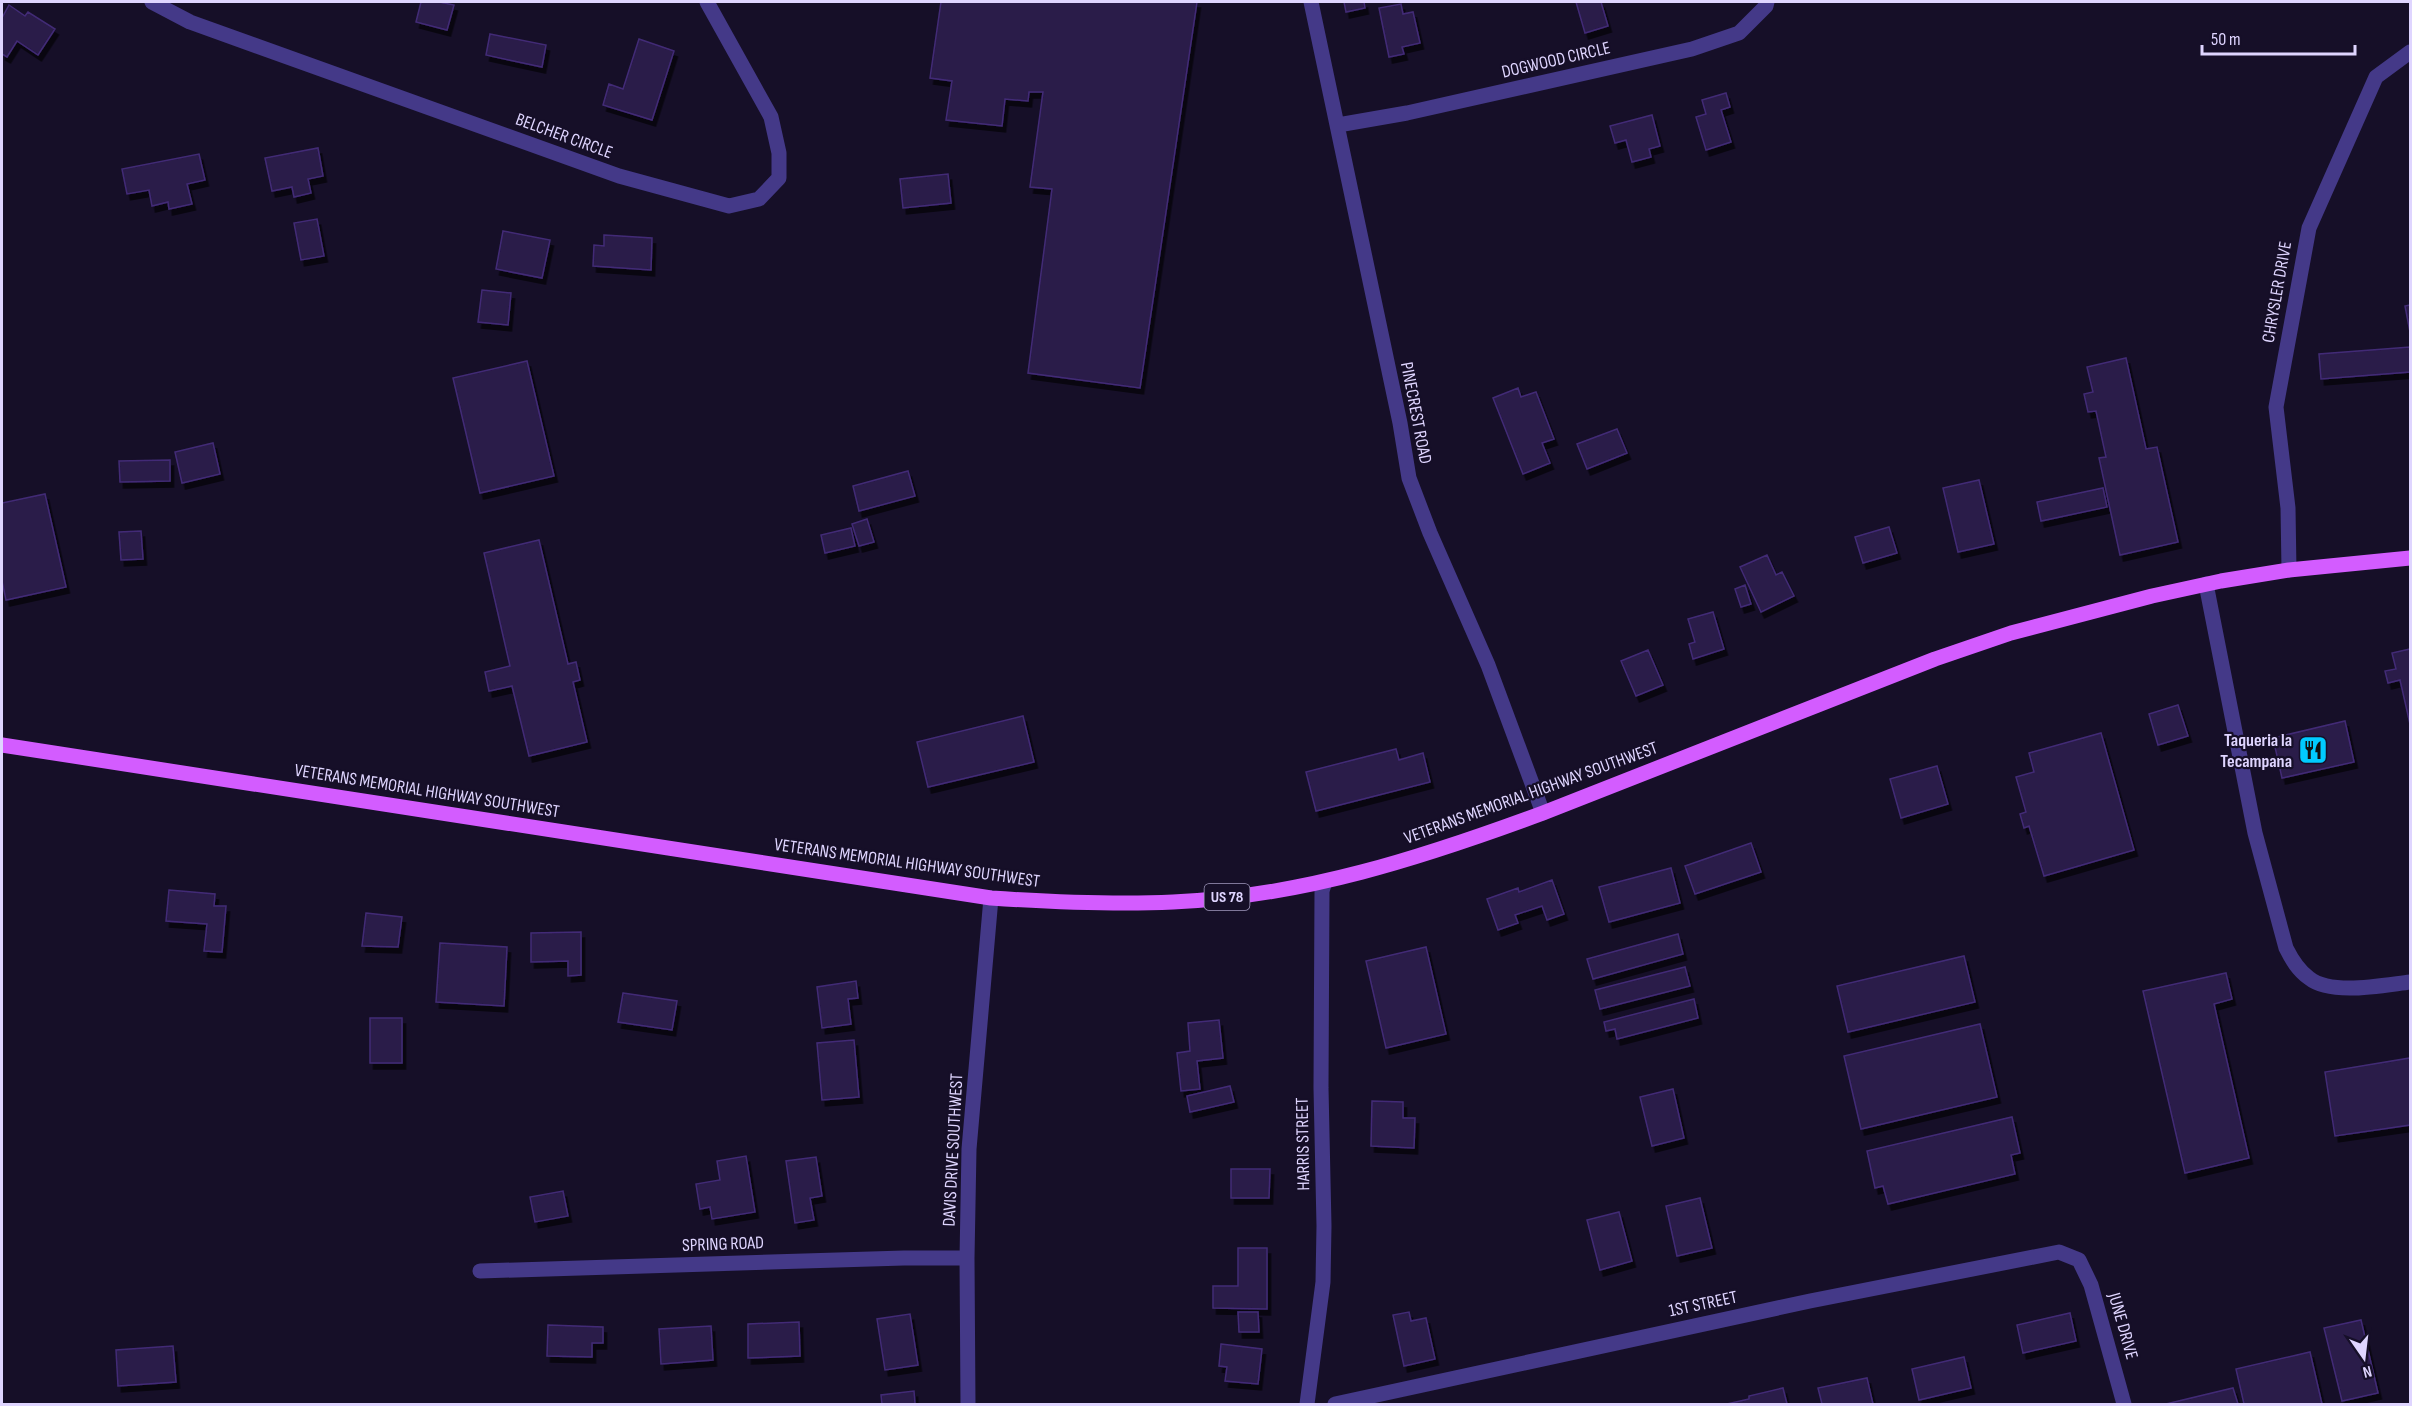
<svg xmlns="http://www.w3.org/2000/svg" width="2412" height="1406" font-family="'Sofia Sans Condensed',sans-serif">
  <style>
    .building { fill: #291a49; stroke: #422c76; stroke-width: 1.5; filter: url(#shadow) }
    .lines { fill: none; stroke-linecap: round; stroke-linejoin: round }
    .minor { stroke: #443988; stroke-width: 15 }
    .major { stroke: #d35cff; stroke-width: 15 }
    .labels { text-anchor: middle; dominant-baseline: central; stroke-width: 4.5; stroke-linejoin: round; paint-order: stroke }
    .shield { fill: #160f28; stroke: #a39abe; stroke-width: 1.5 }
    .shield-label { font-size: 16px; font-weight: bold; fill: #dfd5ff }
    .street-label { font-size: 18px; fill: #dfd5ff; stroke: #160f28 }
    .poi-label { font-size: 18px; font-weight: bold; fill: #dfd5ff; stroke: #160f28; text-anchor: end }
  </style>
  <defs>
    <filter id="shadow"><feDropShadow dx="3.5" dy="6" stdDeviation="0" flood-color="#0009"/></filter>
  </defs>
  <rect width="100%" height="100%" fill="#160f28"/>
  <path class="building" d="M 421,2 L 439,2 L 454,5 L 447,30 L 416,22 Z
    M 941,2 L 1197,2 L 1140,388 L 1028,373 L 1052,189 L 1030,187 L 1043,92 L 1029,92 L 1028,101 L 1005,99 L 1002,126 L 946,120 L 952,81 L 930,78 Z
    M 1344,2 L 1364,2 L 1365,8 L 1346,12 Z
    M 1576,2 L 1601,2 L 1608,26 L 1585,33 Z
    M 1401,4 L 1403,14 L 1413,12 L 1420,43 L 1402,47 L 1404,54 L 1389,57 L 1379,8 Z
    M 9,5 L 25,16 L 28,12 L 55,29 L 38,55 L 17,41 L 7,57 L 2,54 L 2,18 Z
    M 490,34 L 546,45 L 542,67 L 486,55 Z
    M 639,39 L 674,51 L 652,120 L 603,105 L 609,84 L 623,89 Z
    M 1726,93 L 1730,107 L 1721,110 L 1731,142 L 1706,150 L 1696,117 L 1706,114 L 1702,100 Z
    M 1652,115 L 1660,146 L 1649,149 L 1651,157 L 1632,162 L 1626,140 L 1615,143 L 1610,126 Z
    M 318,148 L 323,176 L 308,179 L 311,193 L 294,197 L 292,187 L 272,191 L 265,158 Z
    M 199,154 L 205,180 L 187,184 L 192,204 L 169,209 L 168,202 L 152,206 L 149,190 L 127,194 L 122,169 Z
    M 948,174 L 951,203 L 903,208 L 900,179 Z
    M 317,219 L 324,256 L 301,260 L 294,223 Z
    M 503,231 L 550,240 L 542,278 L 496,269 Z
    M 604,235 L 652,238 L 651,270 L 593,266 L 594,245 L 604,246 Z
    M 482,290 L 511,293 L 508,325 L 478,322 Z
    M 2410,305 L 2410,332 L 2405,306 Z
    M 2410,347 L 2410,372 L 2321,379 L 2319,354 Z
    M 2126,358 L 2146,449 L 2157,447 L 2178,542 L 2120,555 L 2099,458 L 2106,457 L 2096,411 L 2088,412 L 2084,394 L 2093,392 L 2087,367 Z
    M 527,361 L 554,476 L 480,493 L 453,378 Z
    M 1518,388 L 1521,397 L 1536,392 L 1554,439 L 1542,443 L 1550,463 L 1523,474 L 1493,398 Z
    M 1617,429 L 1627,453 L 1587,469 L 1577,444 Z
    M 213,443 L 220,474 L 182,483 L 175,452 Z
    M 170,460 L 170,481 L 120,482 L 119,461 Z
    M 908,471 L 915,496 L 859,511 L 853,486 Z
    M 1979,480 L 1994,544 L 1958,552 L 1943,488 Z
    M 2103,488 L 2107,507 L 2041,521 L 2037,502 Z
    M 45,494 L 66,587 L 6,600 L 2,581 L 2,503 Z
    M 867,519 L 874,542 L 859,546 L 852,524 Z
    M 1889,527 L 1897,553 L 1863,563 L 1855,537 Z
    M 851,528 L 855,546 L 825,553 L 821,535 Z
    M 141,531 L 143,559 L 121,560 L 119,532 Z
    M 539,540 L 568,664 L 576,662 L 580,680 L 573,682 L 587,742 L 529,756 L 512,686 L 489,691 L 485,672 L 510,666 L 484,553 Z
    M 1767,555 L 1776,575 L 1782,572 L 1794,596 L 1761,612 L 1740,567 Z
    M 1745,585 L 1751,604 L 1741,607 L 1735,589 Z
    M 1713,612 L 1724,649 L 1693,659 L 1689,644 L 1695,642 L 1688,619 Z
    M 2410,649 L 2410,724 L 2400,680 L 2388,683 L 2385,671 L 2396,669 L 2392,653 Z
    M 1648,650 L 1663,685 L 1636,696 L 1621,661 Z
    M 2178,705 L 2188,736 L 2158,745 L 2149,714 Z
    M 1023,716 L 1034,762 L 928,787 L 917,742 Z
    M 2345,721 L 2354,762 L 2282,778 L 2273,738 Z
    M 2101,733 L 2134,850 L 2044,876 L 2029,826 L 2024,828 L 2020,814 L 2026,812 L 2016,777 L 2034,772 L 2029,753 Z
    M 1396,749 L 1399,760 L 1423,753 L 1430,782 L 1316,811 L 1306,772 Z
    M 1937,766 L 1948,804 L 1901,818 L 1890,779 Z
    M 1751,843 L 1761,872 L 1695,894 L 1685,866 Z
    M 1671,868 L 1680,903 L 1609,922 L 1599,887 Z
    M 1552,880 L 1564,914 L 1547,920 L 1542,906 L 1515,915 L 1518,923 L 1498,930 L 1487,899 L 1518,888 L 1519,892 Z
    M 169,890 L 215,894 L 214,906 L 226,906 L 222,952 L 204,951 L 207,924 L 166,921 Z
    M 366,913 L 402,917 L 398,947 L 362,946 Z
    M 581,932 L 581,975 L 568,976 L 568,961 L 531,962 L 531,933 Z
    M 1678,934 L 1683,954 L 1593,979 L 1587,959 Z
    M 440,943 L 507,947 L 504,1006 L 436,1002 Z
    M 1426,947 L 1446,1034 L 1386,1048 L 1366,961 Z
    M 1964,956 L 1975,1002 L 1848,1032 L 1837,986 Z
    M 1685,967 L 1690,986 L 1600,1009 L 1595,990 Z
    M 2226,973 L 2232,999 L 2214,1004 L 2249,1158 L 2185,1173 L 2143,991 Z
    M 856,981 L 858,998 L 848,999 L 851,1024 L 822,1028 L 817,987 Z
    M 623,993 L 677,1001 L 672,1030 L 618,1022 Z
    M 1694,999 L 1698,1018 L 1617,1039 L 1615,1029 L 1606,1031 L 1604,1022 Z
    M 370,1018 L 402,1018 L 402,1063 L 370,1063 Z
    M 1219,1020 L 1223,1058 L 1197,1061 L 1200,1089 L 1181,1091 L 1177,1053 L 1190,1051 L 1188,1023 Z
    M 1980,1024 L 1997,1097 L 1861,1129 L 1844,1056 Z
    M 854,1040 L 859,1097 L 822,1100 L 817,1043 Z
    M 2410,1058 L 2410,1125 L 2335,1136 L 2325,1072 Z
    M 1230,1086 L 1234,1102 L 1190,1112 L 1187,1096 Z
    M 1673,1089 L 1684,1138 L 1652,1146 L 1640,1097 Z
    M 1372,1101 L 1403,1102 L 1403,1118 L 1415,1118 L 1414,1148 L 1371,1146 Z
    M 2012,1117 L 2020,1153 L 2011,1155 L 2015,1174 L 1888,1204 L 1883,1186 L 1875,1188 L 1867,1151 Z
    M 746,1156 L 755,1212 L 712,1219 L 710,1207 L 700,1209 L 696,1184 L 720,1180 L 717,1161 Z
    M 816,1157 L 822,1196 L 810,1198 L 814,1220 L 795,1223 L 786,1161 Z
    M 1231,1169 L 1270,1169 L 1269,1198 L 1231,1198 Z
    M 563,1191 L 568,1216 L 535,1222 L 530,1197 Z
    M 1700,1198 L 1712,1248 L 1677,1256 L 1666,1206 Z
    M 1619,1212 L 1632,1261 L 1600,1270 L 1587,1220 Z
    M 1238,1248 L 1267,1248 L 1267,1309 L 1213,1308 L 1213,1286 L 1238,1286 Z
    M 1238,1312 L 1258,1312 L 1259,1332 L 1239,1332 Z
    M 1409,1312 L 1411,1321 L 1426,1318 L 1435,1359 L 1404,1366 L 1393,1315 Z
    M 2070,1313 L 2076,1341 L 2023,1353 L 2017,1325 Z
    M 910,1314 L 918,1365 L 885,1370 L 877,1319 Z
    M 2361,1320 L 2378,1393 L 2342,1401 L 2324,1328 Z
    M 799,1322 L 800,1356 L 748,1358 L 748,1324 Z
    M 548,1325 L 603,1327 L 603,1343 L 592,1343 L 592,1357 L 547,1356 Z
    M 711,1326 L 713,1360 L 661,1364 L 659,1329 Z
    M 1221,1344 L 1262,1349 L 1258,1384 L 1225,1381 L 1227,1367 L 1219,1366 Z
    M 173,1346 L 176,1382 L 118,1386 L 116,1350 Z
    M 2310,1352 L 2322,1404 L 2244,1404 L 2236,1369 Z
    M 1964,1357 L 1971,1388 L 1919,1400 L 1912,1369 Z
    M 1867,1378 L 1873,1404 L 1822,1404 L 1818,1388 Z
    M 1783,1388 L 1787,1404 L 1727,1404 L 1749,1399 L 1749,1396 Z
    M 2233,1388 L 2238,1404 L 2166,1404 Z
    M 914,1391 L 915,1404 L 882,1404 L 881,1395 Z"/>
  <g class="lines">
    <path class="minor" d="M 152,2 L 190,22 L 619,176 L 729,206 L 759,199 L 779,178 L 779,153 L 771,117 L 707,2
      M 1311,2 L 1400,423 L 1409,478 L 1430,533 L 1488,665 L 1543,813
      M 1338,125 L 1407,113 L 1692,49 L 1739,33 L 1766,6 L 1767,2
      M 2289,570 L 2288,508 L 2276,407 L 2309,228 L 2376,77 L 2410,52
      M 2206,584 L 2255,833 L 2286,948 C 2292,960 2298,970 2309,978 C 2331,996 2384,985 2410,982
      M 480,1271 L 904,1258 L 967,1258
      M 968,1404 L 967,1258 L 969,1149 L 991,898
      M 1307,1404 L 1323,1282 L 1324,1226 L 1321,1088 L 1322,891 L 1325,882
      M 1335,1404 L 1810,1301 L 2059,1252 L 2079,1260 L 2091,1285 L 2124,1404"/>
    <path class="major" d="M 2,745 L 991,898 C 1052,902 1112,905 1173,902 C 1301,897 1424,857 1543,813 L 1935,659 L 2011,633 L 2152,596 L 2221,581 L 2289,570 L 2410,558"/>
  </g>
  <defs>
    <g id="restaurant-square" transform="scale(1.5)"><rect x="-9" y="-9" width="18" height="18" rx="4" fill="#01cbff" stroke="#160f28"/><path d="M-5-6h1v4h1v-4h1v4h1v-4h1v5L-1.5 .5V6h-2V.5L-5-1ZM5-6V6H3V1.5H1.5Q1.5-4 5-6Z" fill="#111"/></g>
  </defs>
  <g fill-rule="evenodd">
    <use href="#restaurant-square" x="2313" y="750"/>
  </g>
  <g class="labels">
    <rect class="shield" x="1204.5" y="884" width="45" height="26" rx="4.5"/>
    <g class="shield-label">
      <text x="1227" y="897">US 78</text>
    </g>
    <g class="street-label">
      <text transform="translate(1556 60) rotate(-13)">DOGWOOD CIRCLE</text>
      <text transform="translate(564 136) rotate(20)">BELCHER CIRCLE</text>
      <text transform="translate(2277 292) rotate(-80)">CHRYSLER DRIVE</text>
      <text transform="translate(1416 413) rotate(79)">PINECREST ROAD</text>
      <text transform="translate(427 791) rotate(9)">VETERANS MEMORIAL HIGHWAY SOUTHWEST</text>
      <text transform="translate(1531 793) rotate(-20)">VETERANS MEMORIAL HIGHWAY SOUTHWEST</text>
      <text transform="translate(907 863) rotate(8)">VETERANS MEMORIAL HIGHWAY SOUTHWEST</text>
      <text transform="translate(1303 1144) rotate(-91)">HARRIS STREET</text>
      <text transform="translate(953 1150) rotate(-87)">DAVIS DRIVE SOUTHWEST</text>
      <text transform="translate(723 1244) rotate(-2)">SPRING ROAD</text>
      <text transform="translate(1703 1304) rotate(-12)">1ST STREET</text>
      <text transform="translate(2123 1326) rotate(74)">JUNE DRIVE</text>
    </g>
    <g class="poi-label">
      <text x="2292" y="740">Taqueria la<tspan x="2292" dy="21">Tecampana</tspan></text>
    </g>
  </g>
  <rect width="2412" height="1406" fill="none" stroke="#dfd5ff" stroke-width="6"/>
  <g transform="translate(2364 1358) rotate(166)" stroke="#160f28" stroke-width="4.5" paint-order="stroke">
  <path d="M0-4.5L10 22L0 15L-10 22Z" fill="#dfd5ff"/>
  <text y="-9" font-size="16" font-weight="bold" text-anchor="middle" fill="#dfd5ff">N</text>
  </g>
  <path d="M2202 45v9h153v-9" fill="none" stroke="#dfd5ff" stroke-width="3"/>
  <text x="2211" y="45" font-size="18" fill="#dfd5ff" stroke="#160f28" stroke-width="4.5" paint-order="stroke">50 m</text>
</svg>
